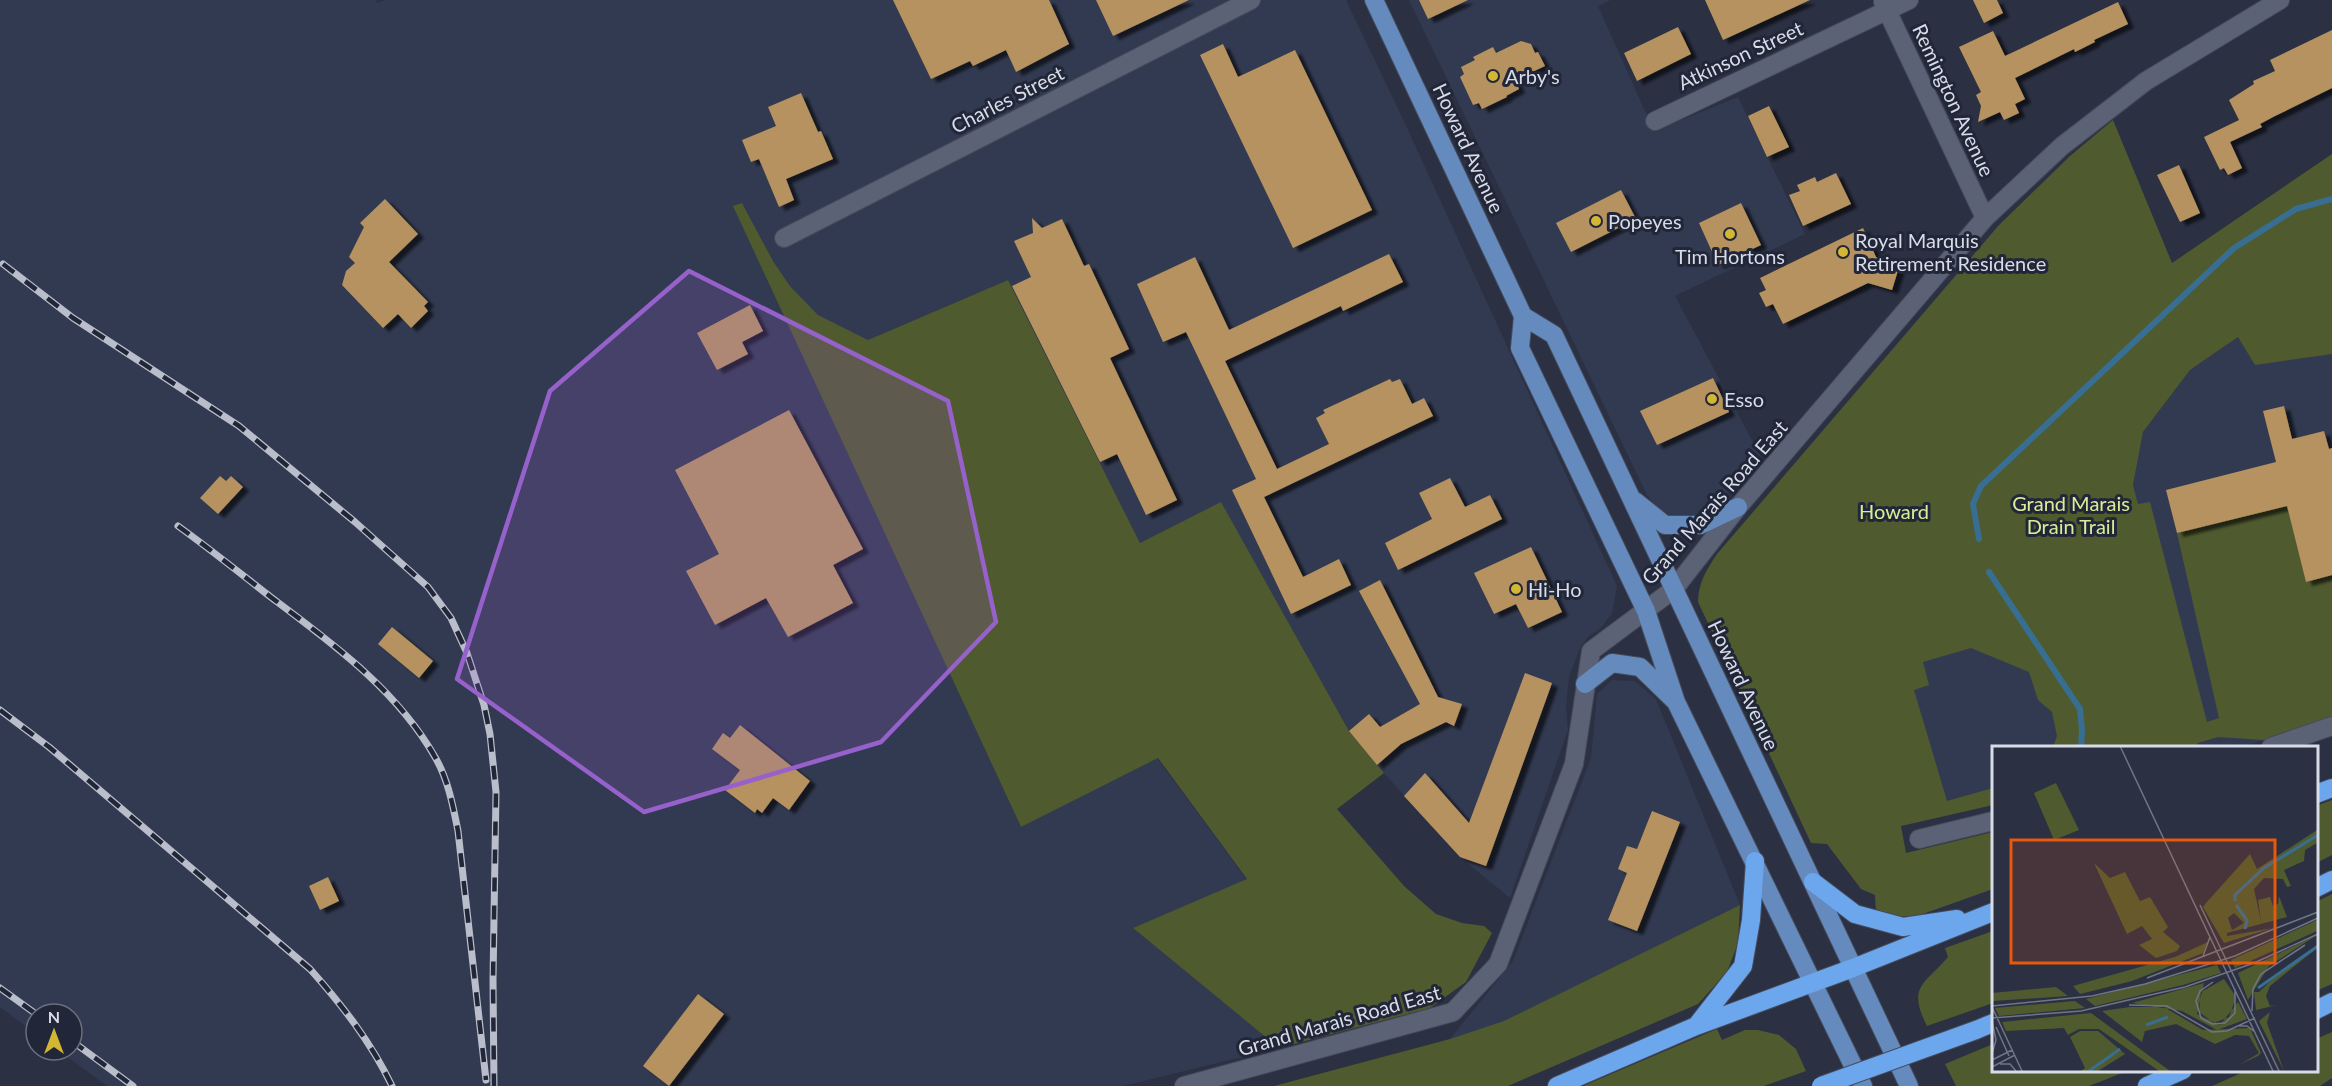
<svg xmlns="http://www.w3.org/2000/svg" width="2332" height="1086" font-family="Lato,sans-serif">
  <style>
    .built { fill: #323a51 }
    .green { fill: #505a2f }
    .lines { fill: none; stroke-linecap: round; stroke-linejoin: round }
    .stream { stroke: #386e92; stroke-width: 6 }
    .building { fill: #b5925e; filter: url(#shadow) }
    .minor-casing { stroke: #464b5b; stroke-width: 20 }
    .major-casing { stroke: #464b5b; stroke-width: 20 }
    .highway-casing { stroke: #464b5b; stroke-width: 20 }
    .minor { stroke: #5b6276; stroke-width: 18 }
    .major { stroke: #658bbe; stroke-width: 18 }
    .highway { stroke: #6ca7ee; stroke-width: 18 }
    .rail-casing { stroke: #babecb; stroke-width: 7 }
    .rail { stroke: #212738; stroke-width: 4.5; stroke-dasharray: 14; stroke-linecap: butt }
    .highway-bridge-casing { stroke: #464b5b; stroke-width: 20; stroke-linecap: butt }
    .highway-bridge { stroke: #6ca7ee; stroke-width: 18 }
    .marked { fill: #9761cb; fill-opacity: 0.2; stroke: #9761cb; stroke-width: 4.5; stroke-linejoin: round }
    .poi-dot { fill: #d4b635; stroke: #212738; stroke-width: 2 }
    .labels { text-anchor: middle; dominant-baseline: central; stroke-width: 6; stroke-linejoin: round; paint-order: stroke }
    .street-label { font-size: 20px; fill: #d8dce8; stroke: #212738 }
    .poi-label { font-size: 20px; fill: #d8dce8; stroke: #212738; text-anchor: start }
    .park-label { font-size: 20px; fill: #d9ed97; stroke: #212738 }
    .inset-river { fill: none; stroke: #386e92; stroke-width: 3 }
    .inset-road { fill: none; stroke: #707585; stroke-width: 1.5 }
    .view { fill: #e8590c; fill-opacity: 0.15; stroke: #e8590c; stroke-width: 3 }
    .inset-edge { fill: none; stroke: #d8dce8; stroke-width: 3 }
  </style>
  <defs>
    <filter id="shadow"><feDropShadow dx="6" dy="4" stdDeviation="1.5" flood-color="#0009"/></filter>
  </defs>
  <rect width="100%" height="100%" fill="#2b3043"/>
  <path class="built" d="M 0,0 L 376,0 L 377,3 L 386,0 L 1346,0 L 1403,119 L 1617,586 L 1612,613 L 1601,628 L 1589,636 L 1581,646 L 1569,677 L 1566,708 L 1568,730 L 1510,898 L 1460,857 L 1384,773 L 1349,731 L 1221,503 L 1140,543 L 1008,280 L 868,340 L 818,315 L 790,286 L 773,261 L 742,203 L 734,207 L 1021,827 L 1157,758 L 1247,880 L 1133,928 L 1279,1048 L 1123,1086 L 107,1086 L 58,1050 L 72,1050 L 72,1014 L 36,1014 L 36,1034 L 0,1007 Z
    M 1409,0 L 1611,0 L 1598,6 L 1654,131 L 1738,97 L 1805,234 L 1675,296 L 1761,457 L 1711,513 L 1694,520 L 1674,518 L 1656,507 L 1647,495 Z
    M 2332,273 L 2332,717 L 2243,747 L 1993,747 L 1993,805 L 1901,826 L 1868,626 L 2152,565 L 2133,485 L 2143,432 L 2190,370 Z
    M 1612,680 L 1635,681 L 1656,699 L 1740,905 L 1505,1021 L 1450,1039 L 1513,961 L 1591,758 L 1597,694 Z"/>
  <path class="green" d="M 2113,120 L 2172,263 L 2332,154 L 2332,354 L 2255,365 L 2238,337 L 2190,370 L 2143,432 L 2133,485 L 2138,504 L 2150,502 L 2207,722 L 2219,718 L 2177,533 L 2287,506 L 2307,582 L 2332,575 L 2332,717 L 2263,740 L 2218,737 L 2198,743 L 2195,747 L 2053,747 L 2057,736 L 2052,712 L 2038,700 L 2029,672 L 1971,648 L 1923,662 L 1929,685 L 1914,690 L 1947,801 L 1993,788 L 1993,805 L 1901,826 L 1906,853 L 1993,832 L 1993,889 L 1920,915 L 1900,917 L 1876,913 L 1875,895 L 1861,889 L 1827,844 L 1811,843 L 1698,602 C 1698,583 1707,569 1717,554 L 1999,225 L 2070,156 Z
    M 742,203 L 773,261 L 790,286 L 818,315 L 868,340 L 1008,280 L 1140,543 L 1221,502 L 1349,731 L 1384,773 L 1337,809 L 1404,886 L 1436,914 L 1462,923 L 1484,926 L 1492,933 L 1466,982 L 1430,1008 L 1279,1048 L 1133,928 L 1247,879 L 1158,758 L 1021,827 L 733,206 Z
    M 2332,800 L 2332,855 L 2316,863 L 2316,806 Z
    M 2332,894 L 2332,984 L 2316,991 L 2316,902 Z
    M 1740,905 L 1738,943 L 1727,972 L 1698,1004 L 1508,1086 L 1274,1086 L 1450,1039 L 1504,1021 Z
    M 1993,931 L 1993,1003 L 1927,1026 C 1907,986 1924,985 1948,957 L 1945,948 Z
    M 1717,1029 L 1722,1040 L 1745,1030 L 1758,1030 L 1779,1035 L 1796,1049 L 1806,1071 L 1764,1086 L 1583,1086 Z
    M 2332,1032 L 2332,1078 L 2320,1086 L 2212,1086 L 2248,1070 L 2316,1070 L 2316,1039 Z
    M 1993,1044 L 1993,1070 L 2130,1070 L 2089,1086 L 1956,1086 L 1945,1064 Z"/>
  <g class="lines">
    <path class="stream" d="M 1979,539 L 1973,504 L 1981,486 L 2234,248 L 2296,209 L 2332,199
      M 1989,572 L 2080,709 L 2082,730 L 2081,747"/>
  </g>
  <path class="building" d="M 893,0 L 1049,0 L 1069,44 L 1016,72 L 1006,50 L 973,66 L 970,61 L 931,79 Z
    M 1096,0 L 1189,0 L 1113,36 Z
    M 1419,0 L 1468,0 L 1428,19 Z
    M 1705,0 L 1810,0 L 1723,40 Z
    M 1973,0 L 1997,0 L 2003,13 L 1984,23 Z
    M 2118,2 L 2128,24 L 2094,40 L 2095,42 L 2075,52 L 2074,49 L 2015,78 L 2025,99 L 2015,104 L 2019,113 L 2004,120 L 2000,112 L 1978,122 L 1981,106 L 1976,95 L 1981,92 L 1959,47 L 1993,31 L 2005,56 Z
    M 1678,27 L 1691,54 L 1637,81 L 1624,53 Z
    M 2332,30 L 2332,88 L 2273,117 L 2260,124 L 2262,127 L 2230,142 L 2242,168 L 2228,175 L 2224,168 L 2220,170 L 2204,137 L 2239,120 L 2229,100 L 2254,84 L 2253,81 L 2275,71 L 2270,60 Z
    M 1521,41 L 1531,44 L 1535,53 L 1538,52 L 1545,66 L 1515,80 L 1519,89 L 1506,96 L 1507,97 L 1482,109 L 1479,103 L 1473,105 L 1460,77 L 1464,74 L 1461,67 L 1475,60 L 1473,57 L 1493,47 L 1496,53 Z
    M 1223,44 L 1238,77 L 1295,50 L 1372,210 L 1293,248 L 1200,55 Z
    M 801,93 L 818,132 L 821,131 L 833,159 L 786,179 L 794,200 L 779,207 L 759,159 L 751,162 L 742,140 L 776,126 L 768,107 Z
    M 1769,106 L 1789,147 L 1767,157 L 1748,116 Z
    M 2179,165 L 2200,213 L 2180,222 L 2157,175 Z
    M 1836,173 L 1851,204 L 1803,226 L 1789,195 L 1800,191 L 1797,185 L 1815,177 L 1817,182 Z
    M 1621,190 L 1636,219 L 1571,252 L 1556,223 Z
    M 385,199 L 418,234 L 389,262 L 428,302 L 424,306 L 428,311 L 411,328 L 398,314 L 383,328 L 342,285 L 346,271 L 355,263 L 349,257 L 364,227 L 360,223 Z
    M 1741,203 L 1761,245 L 1718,265 L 1699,223 Z
    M 1032,218 L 1042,228 L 1062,219 L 1084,266 L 1089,264 L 1129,349 L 1110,358 L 1177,500 L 1146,515 L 1117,454 L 1100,462 L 1012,286 L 1031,277 L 1014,241 L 1033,233 Z
    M 1863,228 L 1876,257 L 1900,264 L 1892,290 L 1868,283 L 1783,324 L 1773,304 L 1766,307 L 1759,293 L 1766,290 L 1760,278 Z
    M 1389,254 L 1403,282 L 1343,311 L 1341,306 L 1225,361 L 1277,469 L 1329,444 L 1316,418 L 1325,413 L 1323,410 L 1390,379 L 1392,382 L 1400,379 L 1412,404 L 1424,398 L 1433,416 L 1264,497 L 1303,577 L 1339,559 L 1351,585 L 1291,614 L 1232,490 L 1256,479 L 1186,332 L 1163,342 L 1137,284 L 1195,257 L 1229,330 Z
    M 750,305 L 763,331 L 742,342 L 748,354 L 717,370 L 697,333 Z
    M 1713,378 L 1729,412 L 1657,445 L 1640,411 Z
    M 2284,406 L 2292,439 L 2324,431 L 2329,449 L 2332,448 L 2332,575 L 2306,582 L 2287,506 L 2177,533 L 2166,490 L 2276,462 L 2263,411 Z
    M 789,410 L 863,549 L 833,565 L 853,603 L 788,637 L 766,598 L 715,625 L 686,571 L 719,554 L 675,470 Z
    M 220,476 L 226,481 L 231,476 L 243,487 L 218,514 L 200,498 Z
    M 1450,478 L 1465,507 L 1490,495 L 1502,519 L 1398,570 L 1385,543 L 1432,519 L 1419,493 Z
    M 1531,547 L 1562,612 L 1528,628 L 1516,604 L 1494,614 L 1474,573 Z
    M 1380,580 L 1438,697 L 1462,704 L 1454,726 L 1446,722 L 1401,744 L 1377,765 L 1349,731 L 1369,714 L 1380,727 L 1420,704 L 1359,591 Z
    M 392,627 L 433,661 L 419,678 L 378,644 Z
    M 1525,673 L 1552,683 L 1486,866 L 1460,857 L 1404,796 L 1425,773 L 1469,823 Z
    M 740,725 L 810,781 L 789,810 L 773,798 L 762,813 L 757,809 L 755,813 L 725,790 L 740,770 L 712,749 L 723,733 L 730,738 Z
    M 1652,811 L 1680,822 L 1637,931 L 1608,920 L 1627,873 L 1618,869 L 1627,846 L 1637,849 Z
    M 328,877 L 339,901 L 320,910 L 309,886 Z
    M 698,994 L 724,1014 L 669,1086 L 643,1066 Z"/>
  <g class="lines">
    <g class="minor-casing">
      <path id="minor" d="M 1883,2 L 1985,218
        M 1655,121 L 1909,0
        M 784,238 L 1251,0
        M 2271,747 L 2332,726
        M 1919,839 L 1993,821
        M 1184,1086 L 1453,1012 L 1498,964 L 1574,764 L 1591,651 L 1674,589 L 1738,507 L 1985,218 L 2062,146 L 2146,81 L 2280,0"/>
    </g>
    <g class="major-casing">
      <path id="major" d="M 1374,0 L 1523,316 L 1520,348 L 1646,611 L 1676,702 L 1863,1086
        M 1523,316 L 1554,335 L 1909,1086
        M 1635,501 L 1665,525 L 1700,525 L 1738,507
        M 1585,684 L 1612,663 L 1640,667 L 1674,700"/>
    </g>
    <g class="highway-casing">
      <path id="highway" d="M 2316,794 L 2332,788
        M 1813,882 L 1855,914 L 1903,927 L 1957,919
        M 2316,888 L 2332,880
        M 2316,1010 L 2332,1002
        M 1697,1025 L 1743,966 L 1751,920 L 1755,861
        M 1976,1030 L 1993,1023
        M 1557,1086 L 1696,1026 L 1853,968 L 1993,912
        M 2147,1086 L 2183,1070"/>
    </g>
    <use href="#minor" class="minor"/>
    <use href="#major" class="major"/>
    <use href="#highway" class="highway"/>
    <g class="rail-casing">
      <path id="rail" d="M 3,264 L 73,318 L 239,426 L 355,522 L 428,587 L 451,618 L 467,653 L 484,705 L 490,734 L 496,792 L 493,980 L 494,1086
        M 178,526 C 210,549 241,574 272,598 C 333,644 397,690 435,757 C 448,779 453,806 458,831 L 486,1080
        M 0,710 L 49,747 L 310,969 C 342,1005 371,1042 392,1086
        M 0,988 L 36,1014
        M 72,1041 L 133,1086"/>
    </g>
    <use href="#rail" class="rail"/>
    <g class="highway-bridge-casing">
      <path id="highway-bridge" d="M 1821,1086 L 1976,1030"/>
    </g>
    <use href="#highway-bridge" class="highway-bridge"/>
  </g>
  <path class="marked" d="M 689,271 L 948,401 L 996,622 L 881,742 L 644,812 L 457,679 L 550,391 Z"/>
  <g class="poi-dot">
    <circle cx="1493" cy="76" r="6"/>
    <circle cx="1596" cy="221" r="6"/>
    <circle cx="1730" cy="234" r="6"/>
    <circle cx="1843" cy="252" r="6"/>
    <circle cx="1712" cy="399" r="6"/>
    <circle cx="1516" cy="589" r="6"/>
  </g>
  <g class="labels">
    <g class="street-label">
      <text transform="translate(1740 55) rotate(-25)">Atkinson Street</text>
      <text transform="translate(1007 99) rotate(-27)">Charles Street</text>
      <text transform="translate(1954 100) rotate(65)">Remington Avenue</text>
      <text transform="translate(1469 148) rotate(65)">Howard Avenue</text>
      <text transform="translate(1714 502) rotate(-49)">Grand Marais Road East</text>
      <text transform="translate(1744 685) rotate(65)">Howard Avenue</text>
      <text transform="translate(1339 1020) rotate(-16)">Grand Marais Road East</text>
    </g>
    <g class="poi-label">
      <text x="1505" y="76">Arby's</text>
      <text x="1608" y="221">Popeyes</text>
      <text x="1855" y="240">Royal Marquis<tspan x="1855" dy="23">Retirement Residence</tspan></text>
      <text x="1730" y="256" text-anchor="middle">Tim Hortons</text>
      <text x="1724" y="399">Esso</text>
      <text x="1528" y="589">Hi-Ho</text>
    </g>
    <g class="park-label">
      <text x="2071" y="503">Grand Marais<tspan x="2071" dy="23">Drain Trail</tspan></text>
      <text x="1894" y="511">Howard</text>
    </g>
  </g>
  <g transform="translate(1992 746)">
    <rect width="326" height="326" fill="#2b3043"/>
    <path d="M 64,37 L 87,84 L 62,94 L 42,47 ZM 325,84 L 325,97 L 313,104 L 312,115 L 292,124 L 299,140 L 295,141 L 291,133 L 272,132 L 262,143 L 269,175 L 266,154 L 278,151 L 281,160 L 286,158 L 287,150 L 295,171 L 235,187 L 235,190 L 281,182 L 232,197 L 211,161 L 214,157 L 258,108 L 265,123 ZM 242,167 L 252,177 L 240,184 L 236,172 ZM 102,117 L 118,132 L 133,126 L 148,155 L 158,151 L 176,181 L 171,186 L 188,200 L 185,205 L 164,212 L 147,199 L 160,193 L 150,180 L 135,188 ZM 325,174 L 325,185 L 243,222 L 239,214 ZM 325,189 L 277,220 L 256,254 L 246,227 ZM 216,196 L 211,207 L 140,235 L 88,248 L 81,240 L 183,211 ZM 325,202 L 278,240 L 274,250 L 278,260 L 285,259 L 264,264 L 262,246 L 267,246 L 289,225 ZM 225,219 L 229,227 L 191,239 L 103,260 L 94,253 ZM 232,233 L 244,251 L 237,271 L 222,277 L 207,266 L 209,246 ZM 212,237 L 205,268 L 228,279 L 246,256 L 255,273 L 225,284 L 190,265 L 140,257 ZM 64,241 L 76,250 L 1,255 L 0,247 ZM 83,255 L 93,262 L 7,270 L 3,262 ZM 138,261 L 172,261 L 211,284 L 258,282 L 269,307 L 266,310 L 249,318 L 267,307 L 257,290 L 243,289 L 223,298 L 184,278 L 153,285 L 150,296 L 110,265 ZM 278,266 L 275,277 L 292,325 L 267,275 ZM 99,267 L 178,325 L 167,325 L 107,283 L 87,283 L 76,289 L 72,282 L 14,285 L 10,276 ZM 88,285 L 106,285 L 133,308 L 106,325 L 89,325 L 93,322 L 78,291 Z" fill="#505a2f" fill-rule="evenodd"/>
    <path class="inset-river" d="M 243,155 L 243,149 L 272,122 L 326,89M 244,159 L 255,174 L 253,183M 266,242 L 326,200M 154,279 L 176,271M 97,325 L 128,303"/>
    <path class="inset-road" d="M 128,0 L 281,325M 208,159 L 287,325M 211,210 L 218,191M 155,232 L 326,166M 221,236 L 208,245 L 204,255 L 209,272 L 220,278 L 233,277 L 243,267 L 243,243M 137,259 L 175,260 L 220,286 L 235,285 L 263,272M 0,260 L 100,250 L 153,238 L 243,210 L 326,172M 0,261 L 30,325M 260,265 L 261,243 L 269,228 L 313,199M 0,272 L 89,265 L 193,241 L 262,217 L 326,188M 0,275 L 4,294 L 0,308M 247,280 L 255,280 L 263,286M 4,281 L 17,310M 0,314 L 20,304M 8,318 L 18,318 L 24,325M 0,321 L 23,309"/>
    <path class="view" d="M 19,94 L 283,94 L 283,217 L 19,217 Z"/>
    <rect width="326" height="326" class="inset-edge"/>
  </g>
  <g transform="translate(54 1032)"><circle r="28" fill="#212738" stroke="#6a6f7e" stroke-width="1.5"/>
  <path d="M0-4.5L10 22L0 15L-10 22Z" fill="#d4b635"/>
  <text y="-9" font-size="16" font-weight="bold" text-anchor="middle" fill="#d8dce8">N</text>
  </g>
</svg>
